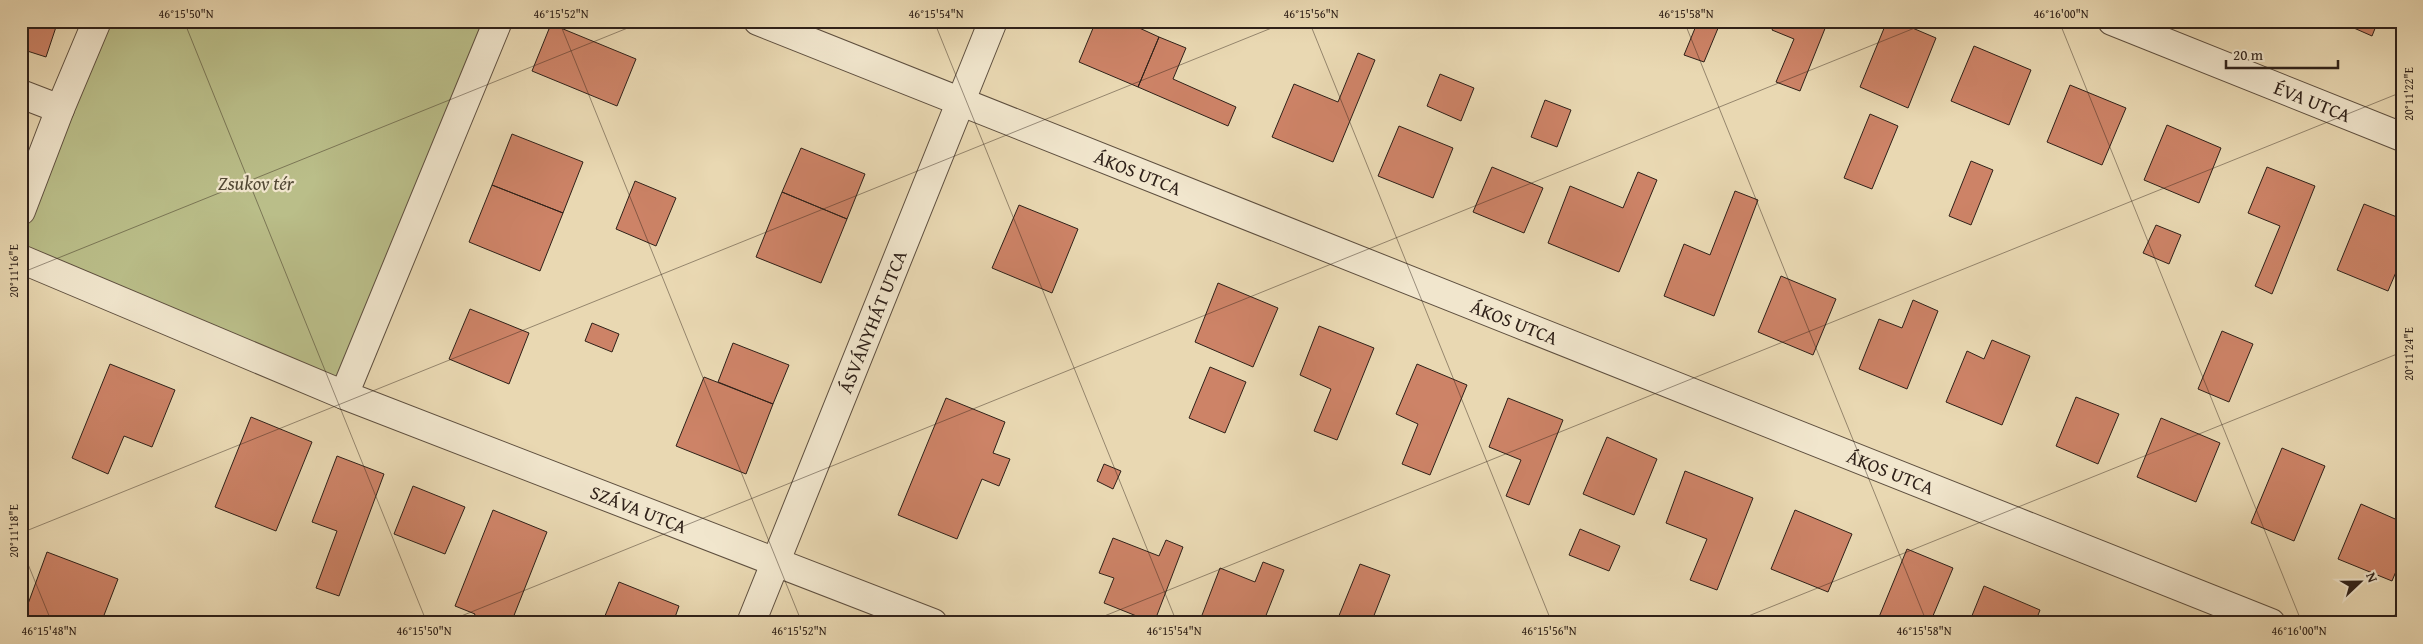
<svg xmlns="http://www.w3.org/2000/svg" width="2423" height="644" font-family="'Gentium Book Plus',serif">
  <style>
    .green { fill: #babe89; stroke: #747051 }
    .building { fill: #cd8367; stroke: #2f2119 }
    .lines { fill: none; stroke-linecap: round; stroke-linejoin: round }
    .minor-casing { stroke: #5e4f3f; stroke-width: 30 }
    .minor { stroke: #f1e6cd; stroke-width: 28 }
    .ticks { fill: none; stroke: #2f2119; stroke-width: 1; stroke-opacity: 0.45 }
    .labels { text-anchor: middle; dominant-baseline: central; stroke-width: 4.5; stroke-linejoin: round; paint-order: stroke }
    .street-label { font-size: 19px; fill: #2f2119; stroke: #f1e6cd }
    .park-label { font-size: 19px; font-style: italic; fill: #524835; stroke: #f1e6cd }
    .neatline { fill: none; stroke: #2f2119; stroke-width: 2 }
    .ticks-label { font-size: 12px; text-anchor: middle; fill: #2f2119 }
  </style>
  <rect width="100%" height="100%" fill="#e9d8b2"/>
  <filter id="stains"><feTurbulence type="fractalNoise" baseFrequency=".004" numOctaves="4"/><feColorMatrix values="0 0 0 0 .2 0 0 0 0 .09 0 0 0 0 .02 0 0 0 .5 -.17"/></filter>
  <radialGradient id="worn" r=".72"><stop offset=".6" stop-color="#630" stop-opacity="0"/><stop offset="1" stop-color="#630" stop-opacity=".3"/></radialGradient>
  <path class="green" d="M 97,21 L 498,21 L 344,395 L 21,259 L 21,211 Z"/>
  <path class="building" d="M 21,21 L 58,21 L 46,57 L 21,49 Z
    M 1096,21 L 1124,21 L 1159,37 L 1138,87 L 1079,62 Z
    M 1698,21 L 1721,21 L 1704,62 L 1684,55 Z
    M 1776,21 L 1828,21 L 1800,91 L 1776,82 L 1794,39 L 1772,30 Z
    M 1887,21 L 1896,21 L 1936,38 L 1908,108 L 1860,87 Z
    M 2338,21 L 2378,21 L 2372,36 Z
    M 551,24 L 636,59 L 617,106 L 532,71 Z
    M 1159,37 L 1186,48 L 1173,79 L 1236,107 L 1228,126 L 1138,87 Z
    M 1974,46 L 2031,70 L 2009,125 L 1951,101 Z
    M 1358,53 L 1375,60 L 1333,162 L 1272,137 L 1294,84 L 1338,102 Z
    M 1440,74 L 1474,88 L 1461,121 L 1427,106 Z
    M 2070,85 L 2126,108 L 2102,165 L 2047,142 Z
    M 1545,100 L 1571,110 L 1557,147 L 1531,137 Z
    M 1870,114 L 1898,126 L 1872,189 L 1844,178 Z
    M 2167,125 L 2221,148 L 2199,203 L 2144,180 Z
    M 1399,126 L 1453,148 L 1433,198 L 1378,176 Z
    M 512,134 L 583,162 L 563,213 L 492,185 Z
    M 801,148 L 865,174 L 847,219 L 782,192 Z
    M 1971,161 L 1993,170 L 1971,225 L 1949,216 Z
    M 1492,167 L 1543,188 L 1524,233 L 1473,212 Z
    M 2267,167 L 2315,186 L 2272,294 L 2255,286 L 2280,226 L 2248,213 Z
    M 1638,172 L 1657,180 L 1619,272 L 1548,243 L 1570,186 L 1623,208 Z
    M 635,181 L 676,198 L 656,246 L 616,229 Z
    M 492,185 L 563,213 L 540,271 L 469,242 Z
    M 1735,191 L 1758,200 L 1714,316 L 1664,296 L 1684,244 L 1710,255 Z
    M 782,192 L 847,219 L 821,283 L 756,257 Z
    M 2364,204 L 2402,219 L 2402,258 L 2388,291 L 2337,270 Z
    M 1019,205 L 1078,229 L 1052,293 L 992,268 Z
    M 2156,225 L 2181,235 L 2169,264 L 2143,253 Z
    M 1781,276 L 1836,299 L 1813,355 L 1758,332 Z
    M 1218,283 L 1278,308 L 1253,367 L 1195,342 Z
    M 1913,300 L 1938,311 L 1907,389 L 1859,369 L 1879,319 L 1902,328 Z
    M 470,309 L 529,333 L 509,384 L 449,359 Z
    M 592,323 L 619,334 L 612,352 L 585,341 Z
    M 1319,326 L 1374,348 L 1337,440 L 1314,431 L 1331,389 L 1300,375 Z
    M 2222,331 L 2253,344 L 2229,402 L 2198,389 Z
    M 1992,340 L 2030,356 L 2002,425 L 1946,402 L 1967,351 L 1984,359 Z
    M 733,343 L 789,365 L 773,404 L 718,382 Z
    M 110,364 L 175,390 L 152,447 L 124,436 L 108,474 L 72,458 Z
    M 1417,364 L 1467,385 L 1430,475 L 1402,464 L 1418,424 L 1396,414 Z
    M 1210,367 L 1246,382 L 1225,433 L 1189,418 Z
    M 704,377 L 773,404 L 746,474 L 676,446 Z
    M 2076,397 L 2119,414 L 2098,464 L 2056,446 Z
    M 946,398 L 1005,422 L 993,453 L 1010,459 L 999,486 L 982,479 L 957,539 L 898,515 Z
    M 1508,398 L 1563,420 L 1529,505 L 1506,496 L 1521,460 L 1489,447 Z
    M 251,417 L 312,442 L 276,531 L 215,507 Z
    M 2161,418 L 2220,443 L 2196,502 L 2137,477 Z
    M 1607,437 L 1657,459 L 1634,515 L 1583,494 Z
    M 2282,448 L 2325,466 L 2294,541 L 2251,523 Z
    M 337,456 L 384,474 L 339,596 L 316,588 L 337,531 L 312,522 Z
    M 1104,464 L 1121,471 L 1113,489 L 1097,481 Z
    M 1685,471 L 1753,498 L 1717,590 L 1690,580 L 1707,539 L 1666,523 Z
    M 413,486 L 465,507 L 445,554 L 394,534 Z
    M 2361,504 L 2402,522 L 2402,557 L 2392,581 L 2338,559 Z
    M 493,510 L 547,532 L 511,623 L 471,623 L 475,614 L 455,606 Z
    M 1795,510 L 1852,534 L 1828,592 L 1771,569 Z
    M 1580,529 L 1620,546 L 1609,571 L 1569,555 Z
    M 1113,538 L 1159,556 L 1166,540 L 1183,547 L 1154,623 L 1104,603 L 1114,578 L 1099,573 Z
    M 1907,549 L 1953,568 L 1930,623 L 1892,623 L 1879,617 Z
    M 47,552 L 118,579 L 101,623 L 21,623 Z
    M 1263,562 L 1284,570 L 1263,623 L 1199,623 L 1220,568 L 1255,582 Z
    M 1360,564 L 1390,575 L 1371,623 L 1336,623 Z
    M 619,582 L 679,606 L 673,623 L 602,623 Z
    M 1984,586 L 2040,610 L 2035,623 L 1969,623 Z
    M 1557,618 L 1571,623 L 1555,623 Z"/>
  <g class="lines">
    <g class="minor-casing">
      <g id="minor">
        <path id="s1" d="M 758,21 L 2271,623"/>
        <path id="s2" d="M 2112,21 L 2402,137"/>
        <path d="M 21,94 L 60,109"/>
        <path d="M 21,211 L 60,109 L 97,21"/>
        <path d="M 21,259 L 344,395 L 498,21"/>
        <path id="s3" d="M 344,395 L 933,623"/>
        <path id="s4" d="M 751,623 L 993,21"/>
      </g>
    </g>
    <use href="#minor" class="minor"/>
  </g>
  <path class="ticks" d="M 184,21 L 427,623M 559,21 L 802,623M 934,21 L 1177,623M 1309,21 L 1552,623M 1684,21 L 1927,623M 2059,21 L 2302,623M 21,273 L 645,21M 21,533 L 1289,21M 21,547 L 52,623M 444,623 L 1932,21M 1087,623 L 2402,92M 1731,623 L 2402,352M 2375,623 L 2402,612"/>
  <g class="labels">
    <g class="street-label">
      <text stroke="none"><textPath href="#s2" startOffset="216">ÉVA UTCA</textPath></text>
      <text stroke="none"><textPath href="#s1" startOffset="409">ÁKOS UTCA</textPath></text>
      <text stroke="none"><textPath href="#s1" startOffset="814">ÁKOS UTCA</textPath></text>
      <text stroke="none"><textPath href="#s4" startOffset="325">ÁSVÁNYHÁT UTCA</textPath></text>
      <text stroke="none"><textPath href="#s1" startOffset="1219">ÁKOS UTCA</textPath></text>
      <text stroke="none"><textPath href="#s3" startOffset="316">SZÁVA UTCA</textPath></text>
    </g>
    <g class="park-label">
      <text x="256" y="183">Zsukov tér</text>
    </g>
  </g>
  <rect width="2423" height="644" fill="none" stroke="#e9d8b2" stroke-width="55"/>
  <g transform="translate(2360 582) rotate(68)" stroke="#f1e6cd" stroke-width="4" paint-order="stroke">
  <path d="M0-4L9 19L0 12L-9 19Z" fill="#2f2119"/>
  <text y="-8" font-size="14" font-weight="bold" text-anchor="middle" fill="#2f2119">N</text>
  </g>
  <path d="M2226 60v8h112v-8" fill="none" stroke="#2f2119" stroke-width="2.5"/>
  <text x="2233" y="60" font-size="15" fill="#2f2119" stroke="#f1e6cd" stroke-width="4" paint-order="stroke">20 m</text>
  <rect x="28" y="28" width="2368" height="588" class="neatline"/>
  <g class="ticks-label">
    <text x="186" y="18">46°15'50"N</text>
    <text x="561" y="18">46°15'52"N</text>
    <text x="936" y="18">46°15'54"N</text>
    <text x="1311" y="18">46°15'56"N</text>
    <text x="1686" y="18">46°15'58"N</text>
    <text x="2061" y="18">46°16'00"N</text>
    <text transform="translate(2409 94) rotate(-90)" y="4">20°11'22"E</text>
    <text transform="translate(14 271) rotate(-90)" y="4">20°11'16"E</text>
    <text transform="translate(2409 354) rotate(-90)" y="4">20°11'24"E</text>
    <text transform="translate(14 531) rotate(-90)" y="4">20°11'18"E</text>
    <text x="49" y="635">46°15'48"N</text>
    <text x="424" y="635">46°15'50"N</text>
    <text x="799" y="635">46°15'52"N</text>
    <text x="1174" y="635">46°15'54"N</text>
    <text x="1549" y="635">46°15'56"N</text>
    <text x="1924" y="635">46°15'58"N</text>
    <text x="2299" y="635">46°16'00"N</text>
  </g>
  <rect width="100%" height="100%" filter="url(#stains)"/>
  <rect width="100%" height="100%" fill="url(#worn)"/>
</svg>
